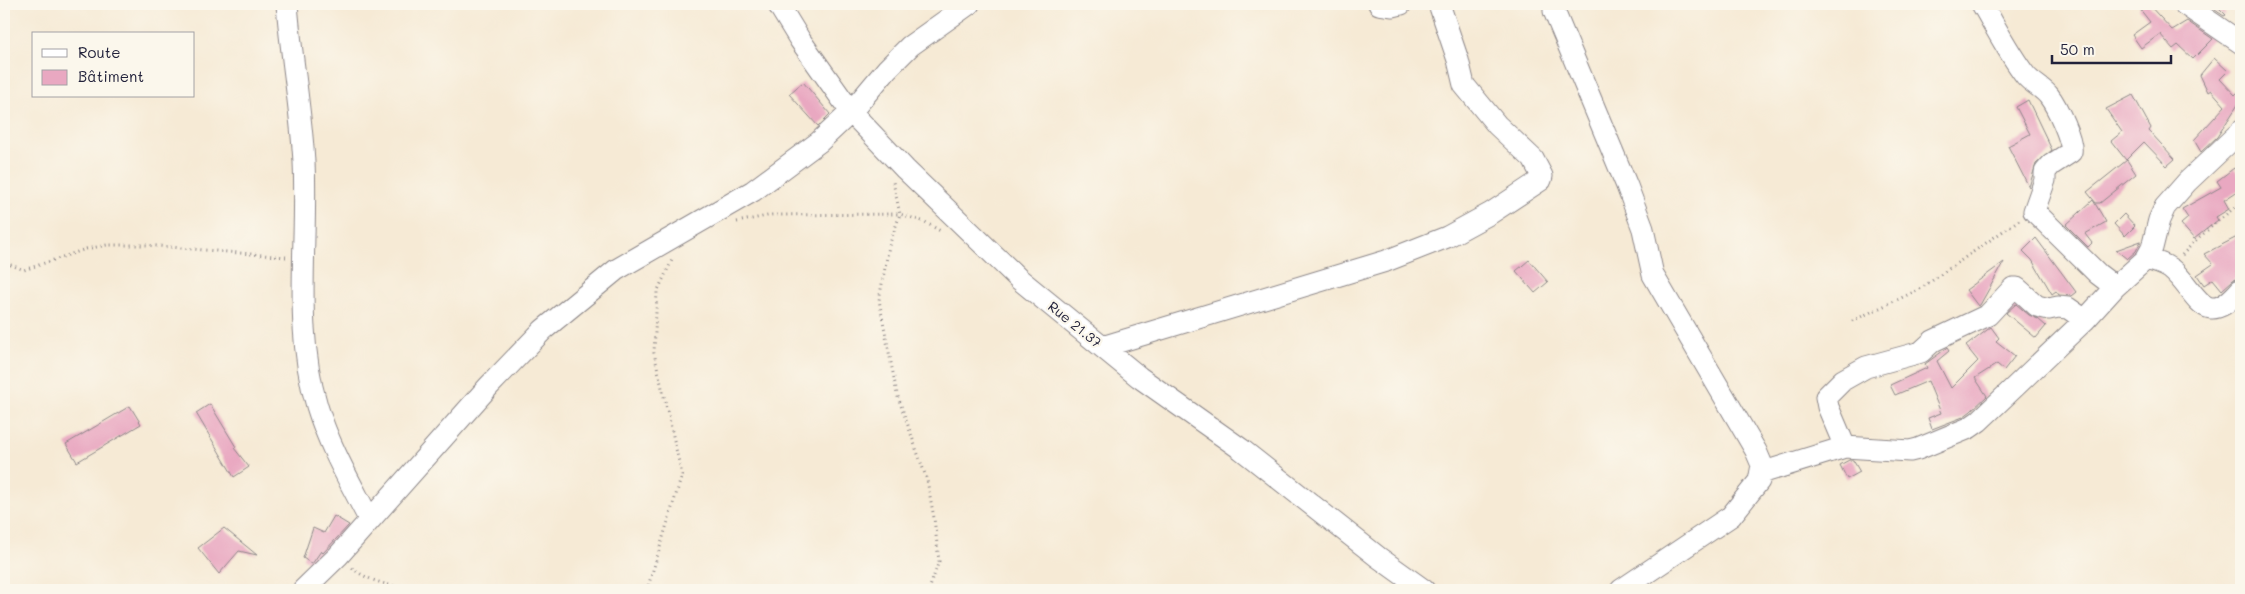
<svg xmlns="http://www.w3.org/2000/svg" width="2245" height="594" font-family="Mali,sans-serif">
  <style>
    .building { fill: #e9a8c1 }
    .lines { fill: none; stroke-linecap: round; stroke-linejoin: round }
    .minor-casing { stroke: #8c8688; stroke-width: 23 }
    .path { stroke: #8c8688; stroke-width: 3; stroke-dasharray: 1 4; stroke-linecap: butt }
    .minor { stroke: #fff; stroke-width: 21 }
    .labels { text-anchor: middle; dominant-baseline: central; stroke-width: 4.5; stroke-linejoin: round; paint-order: stroke }
    .street-label { font-size: 14px; fill: #22223b; stroke: #fbf7ec }
  </style>
  <rect width="100%" height="100%" fill="#fbf7ec"/>
  <filter id="ink" filterUnits="userSpaceOnUse"><feTurbulence type="fractalNoise" baseFrequency=".02" numOctaves="2"/><feDisplacementMap in="SourceGraphic" scale="10" xChannelSelector="R" yChannelSelector="G"/><feConvolveMatrix kernelMatrix="1 2 1 2 8 2 1 2 1" color-interpolation-filters="sRGB"/></filter>
  <filter id="wash" filterUnits="userSpaceOnUse"><feTurbulence type="fractalNoise" baseFrequency=".0096" numOctaves="4" result="noise"/><feDisplacementMap in="SourceGraphic" scale="20" xChannelSelector="R" yChannelSelector="G"/><feGaussianBlur stdDeviation="1.12" result="paint"/><feColorMatrix in="noise" values="0 0 0 0 0 0 0 0 0 0 0 0 0 0 0 0 0 1.4 0 .05"/><feComposite in="paint" operator="in"/></filter>
  <g filter="url(#wash)">
    <rect width="100%" height="100%" fill="#f6ead5"/>
    <g id="blocks">
      <path class="building" d="M 2143,4 L 2148,4 L 2172,30 L 2187,21 L 2213,39 L 2193,59 L 2178,45 L 2173,49 L 2160,34 L 2141,48 L 2132,35 L 2150,22 L 2139,8 Z
        M 2206,4 L 2215,4 L 2226,15 L 2224,16 Z
        M 2214,58 L 2228,71 L 2220,79 L 2235,95 L 2238,92 L 2241,95 L 2241,100 L 2217,137 L 2201,152 L 2194,140 L 2225,106 L 2211,90 L 2208,92 L 2200,75 Z
        M 803,82 L 830,114 L 818,126 L 789,94 Z
        M 2133,95 L 2151,128 L 2149,131 L 2175,159 L 2167,166 L 2144,142 L 2126,160 L 2111,141 L 2122,132 L 2106,109 Z
        M 2028,100 L 2052,150 L 2036,164 L 2029,187 L 2008,146 L 2030,134 L 2016,107 Z
        M 2127,160 L 2136,174 L 2100,203 L 2096,203 L 2087,192 Z
        M 2234,168 L 2241,178 L 2241,189 L 2224,200 L 2229,209 L 2216,217 L 2218,220 L 2194,239 L 2181,224 L 2188,218 L 2182,209 L 2221,187 L 2217,181 Z
        M 2093,200 L 2106,222 L 2085,234 L 2092,243 L 2088,247 L 2066,225 Z
        M 2124,214 L 2135,226 L 2125,236 L 2114,224 Z
        M 2241,235 L 2241,277 L 2233,280 L 2222,290 L 2213,279 L 2204,285 L 2197,275 L 2213,264 L 2204,254 Z
        M 2036,238 L 2076,292 L 2071,296 L 2059,295 L 2056,291 L 2052,294 L 2032,260 L 2023,251 Z
        M 2141,241 L 2136,251 L 2127,259 L 2116,250 Z
        M 1529,260 L 1548,282 L 1535,293 L 1516,271 Z
        M 2004,262 L 1980,305 L 1978,306 L 1966,290 Z
        M 2016,304 L 2029,315 L 2038,319 L 2046,326 L 2036,338 L 2006,313 Z
        M 1991,327 L 1999,338 L 1996,341 L 2015,356 L 2004,370 L 1997,364 L 1975,378 L 1987,396 L 1971,411 L 1963,417 L 1932,429 L 1928,418 L 1941,413 L 1928,381 L 1895,395 L 1890,385 L 1927,368 L 1925,364 L 1947,348 L 1949,351 L 1937,361 L 1951,388 L 1978,361 L 1966,346 Z
        M 210,404 L 236,447 L 234,448 L 249,467 L 234,477 L 196,413 Z
        M 130,406 L 141,424 L 77,462 L 66,444 Z
        M 1849,460 L 1853,460 L 1860,472 L 1847,479 L 1840,465 Z
        M 334,516 L 349,525 L 323,553 L 321,551 L 312,564 L 303,558 L 313,528 L 324,533 Z
        M 224,528 L 257,555 L 239,551 L 219,574 L 198,548 Z"/>
    </g>
  </g>
  <g filter="url(#ink)">
    <use href="#blocks" fill-opacity="0" stroke="#8c8688" stroke-width="1"/>
    <g class="lines">
      <g class="minor-casing">
        <path id="minor" d="M 287,4 C 291,56 301,109 304,162 C 308,243 293,327 317,406 C 329,446 350,482 369,519
          M 778,4 L 800,40 L 851,112 L 905,169 L 1019,279 L 1139,377 L 1241,449 L 1378,557 L 1424,590
          M 1379,4 L 1393,6 L 1401,4
          M 1555,4 L 1554,11 L 1627,186 L 1643,229 L 1653,275 L 1756,451 L 1762,465 L 1759,481 L 1731,516 L 1621,590
          M 1982,4 C 1996,28 2009,54 2026,76 C 2033,84 2043,88 2049,96 C 2056,105 2074,142 2071,152 L 2051,165 L 2045,172 L 2045,180 L 2034,211 L 2098,274 L 2115,287
          M 2184,4 L 2241,43
          M 2146,259 C 2154,261 2164,264 2171,269 C 2197,290 2203,333 2241,289
          M 1102,347 L 1386,261 L 1447,237 L 1491,213 L 1541,180 L 1542,176 L 1533,159 L 1497,125 L 1464,85 L 1458,60 L 1439,4
          M 1845,447 L 1828,407 L 1826,397 L 1843,380 L 1866,367 L 1921,352 L 1933,341 L 1988,315 L 2013,288 L 2017,288 L 2037,306 L 2049,309 L 2058,307 L 2068,308 L 2085,320
          M 1761,473 L 1845,447 L 1910,451 L 1918,449 L 1969,428 L 1979,421 L 2085,320 L 2115,287 L 2146,259 L 2152,248 L 2159,220 L 2165,207 L 2187,182 L 2241,131
          M 303,590 L 338,556 L 489,386 L 543,330 L 616,270 L 753,191 L 819,142 L 851,112 L 887,69 L 910,46 L 969,4"/>
      </g>
      <path class="path" d="M 737,222 L 772,215 L 900,214 L 893,182
        M 2182,255 L 2198,238 L 2241,202
        M 4,257 L 11,265 L 24,270 L 86,249 L 107,245 L 146,245 L 286,257
        M 1852,321 L 1920,289 L 2019,220
        M 352,568 C 369,582 392,586 414,590
        M 598,590 L 624,588 L 633,590
        M 647,590 L 682,475 L 654,353 L 657,292 L 673,258
        M 929,590 L 939,561 L 934,518 L 927,480 L 897,394 L 879,300 L 889,246 L 900,214 L 925,222 L 942,232
        M 1660,590 L 1663,583"/>
      <use href="#minor" class="minor"/>
    </g>
  </g>
  <g class="labels">
    <g class="street-label">
      <text transform="translate(1075 324) rotate(39)">Rue 21.37</text>
    </g>
  </g>
  <rect width="2245" height="594" fill="none" stroke="#fbf7ec" stroke-width="20"/>
  <rect x="32" y="32" width="162" height="65" fill="#fbf7ec" stroke="#a4a2a5"/>
  <rect x="42" y="49" width="25" height="8" fill="#ffffff" stroke="#a4a2a5"/>
  <text x="78" y="58" font-size="15" fill="#22223b">Route</text>
  <rect x="42" y="70" width="25" height="15" fill="#e9a8c1" stroke="#a4a2a5"/>
  <text x="78" y="82" font-size="15" fill="#22223b">Bâtiment</text>
  <path d="M2052 55v8h119v-8" fill="none" stroke="#22223b" stroke-width="2.5"/>
  <text x="2060" y="55" font-size="15" fill="#22223b" stroke="#fbf7ec" stroke-width="4" paint-order="stroke">50 m</text>
</svg>
